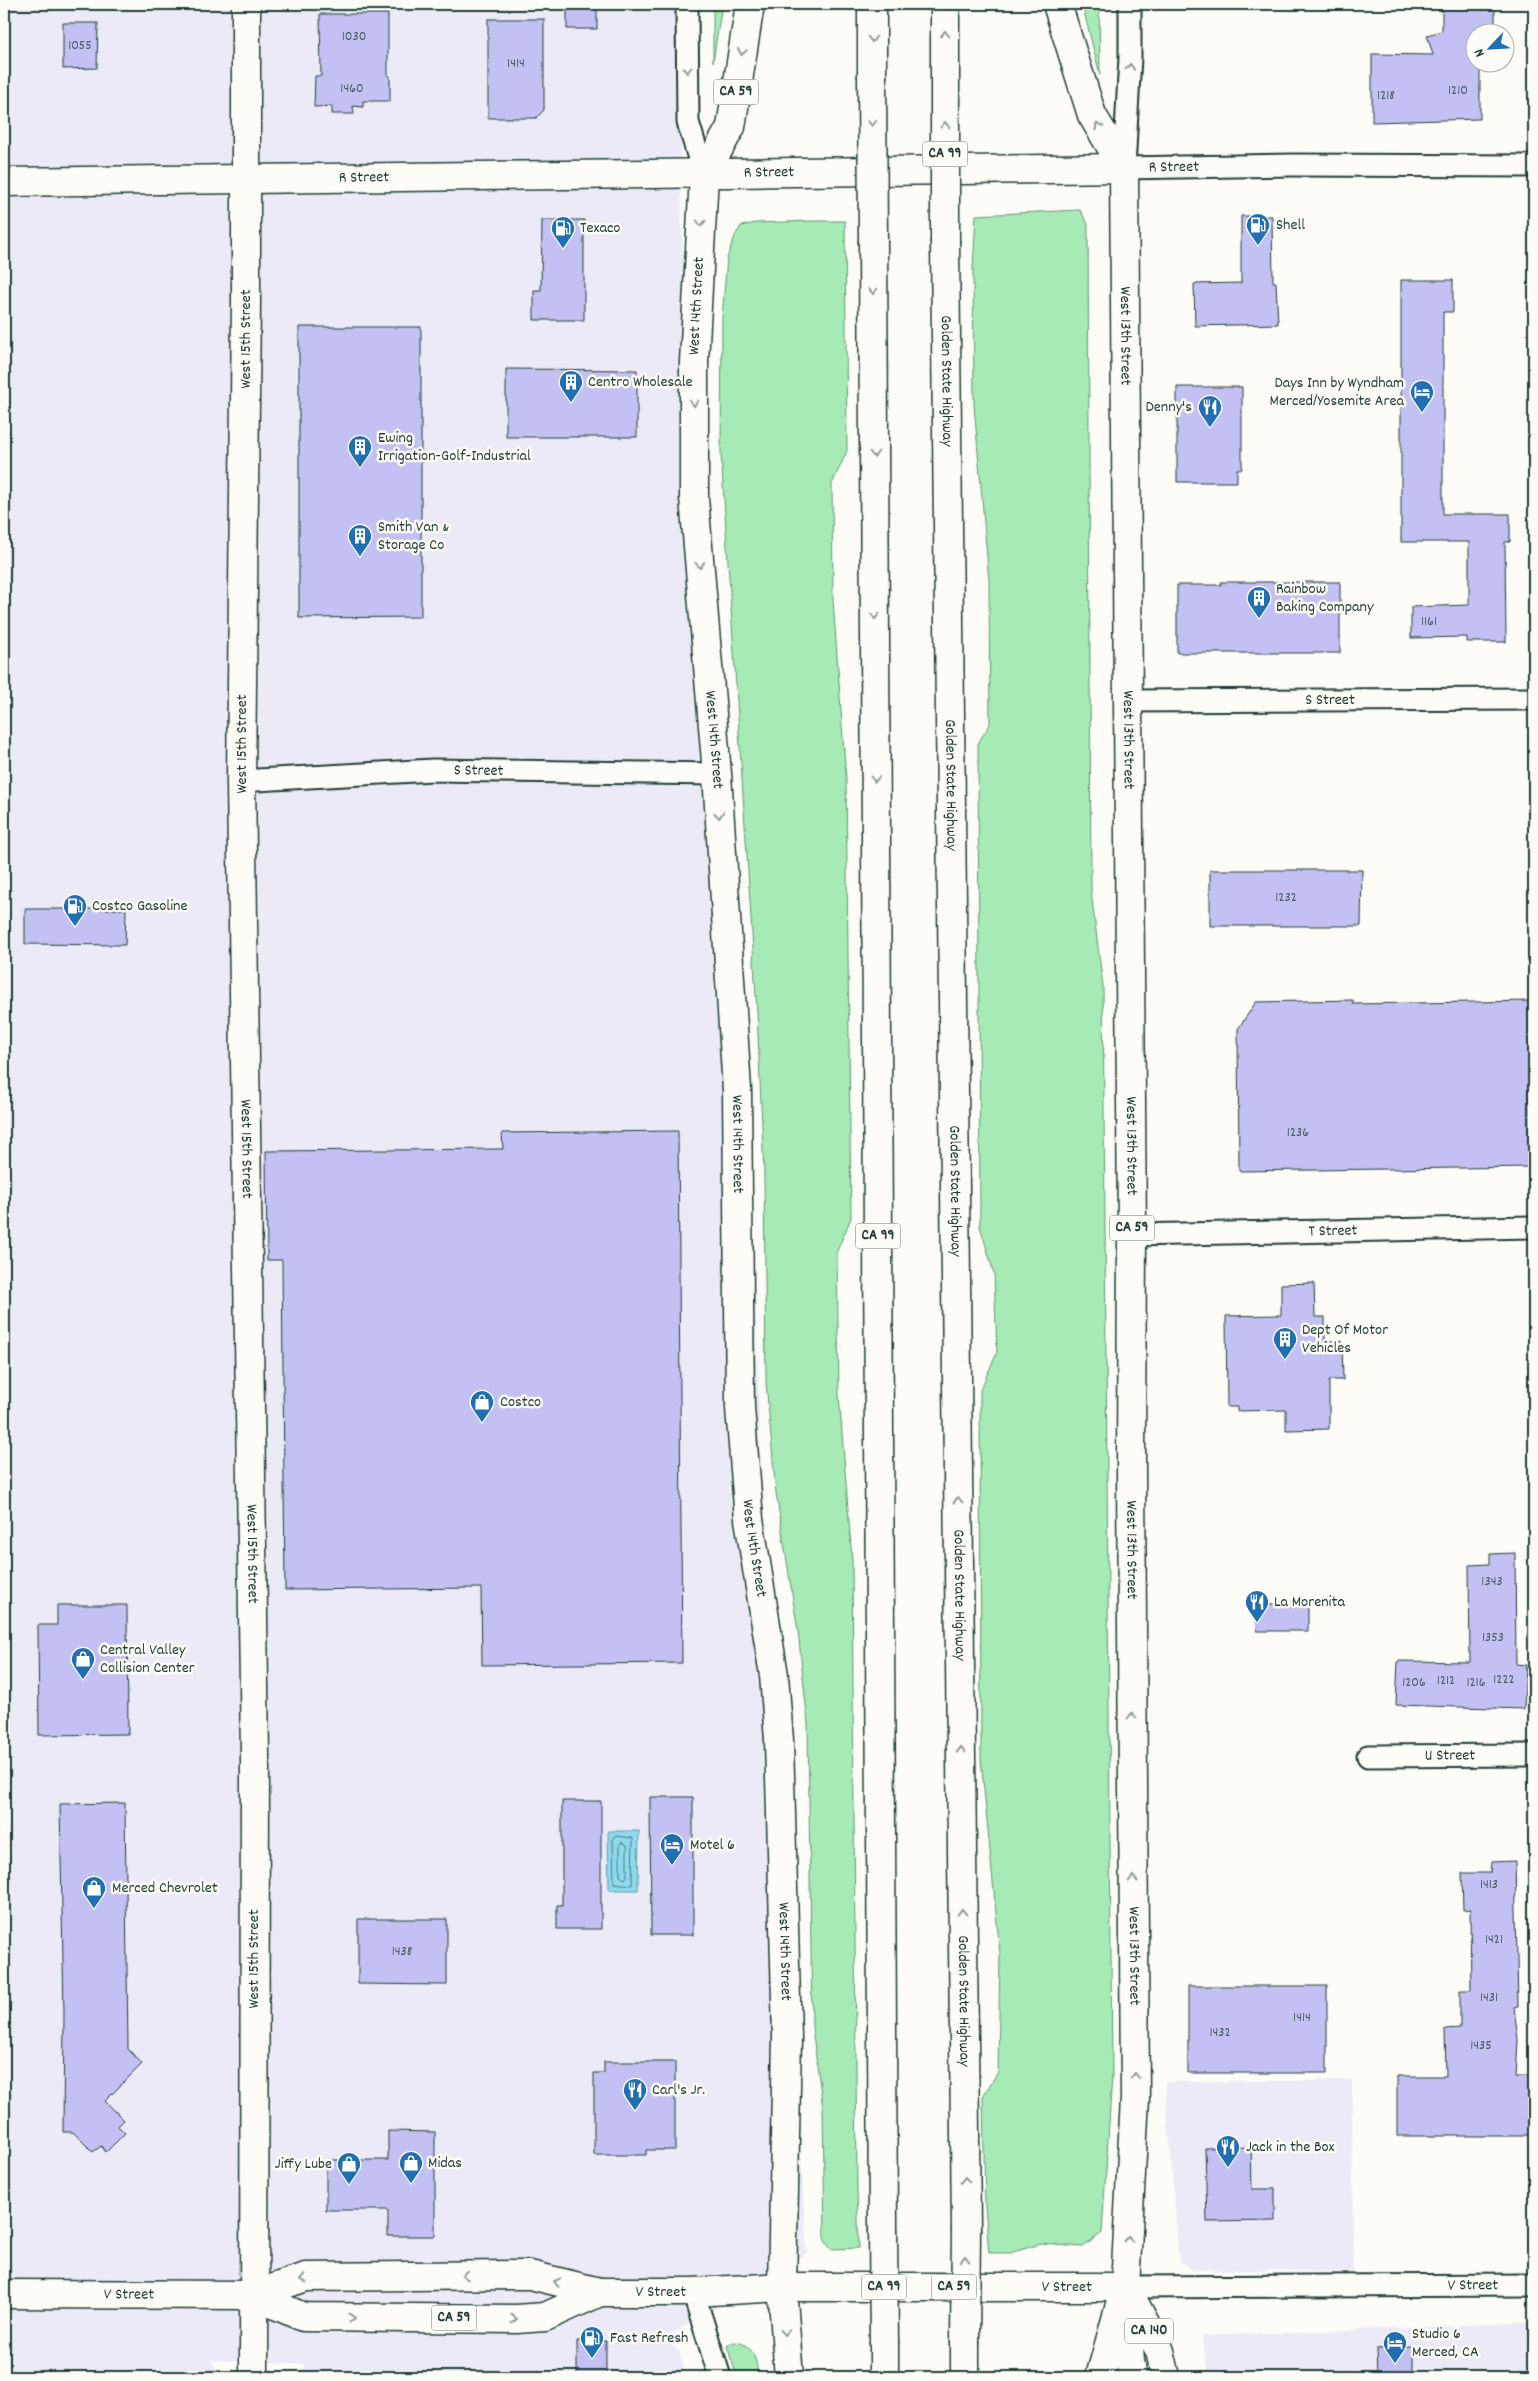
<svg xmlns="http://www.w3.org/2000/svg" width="1538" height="2381" font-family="Dekko,sans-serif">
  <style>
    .built { fill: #eceaf6 }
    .green { fill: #a6ebb6; stroke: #629475 }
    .water { fill: #8ddaee; stroke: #619ba4 }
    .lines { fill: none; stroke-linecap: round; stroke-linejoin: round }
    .shore { stroke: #4b7c7e; stroke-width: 1 }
    .building { fill: #c3c1f3; stroke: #1f3d34 }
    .street-casing { stroke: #1f3d34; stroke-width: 25 }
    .secondary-casing { stroke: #1f3d34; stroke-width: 31 }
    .primary-casing { stroke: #1f3d34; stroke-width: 31 }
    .highway-casing { stroke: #1f3d34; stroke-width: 31 }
    .street { stroke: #fdfcf7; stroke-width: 21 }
    .secondary { stroke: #fdfcf7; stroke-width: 28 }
    .primary { stroke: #fdfcf7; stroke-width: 28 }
    .highway { stroke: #fdfcf7; stroke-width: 28 }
    .highway-bridge-casing { stroke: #1f3d34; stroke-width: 31; stroke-linecap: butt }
    .highway-bridge { stroke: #fdfcf7; stroke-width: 28 }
    .oneway { stroke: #8e9c96 }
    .labels { text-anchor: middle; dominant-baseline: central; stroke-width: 5; stroke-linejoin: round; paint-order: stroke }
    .number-label { font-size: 14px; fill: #485e64 }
    .shield { fill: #fdfcf7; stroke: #62766e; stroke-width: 1 }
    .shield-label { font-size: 15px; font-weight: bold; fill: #1f3d34 }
    .street-label { font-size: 16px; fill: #1f3d34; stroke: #fdfcf7 }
    .poi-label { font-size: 16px; fill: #1f3d34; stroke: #fdfcf7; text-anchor: start }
  </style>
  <rect width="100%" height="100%" fill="#fdfcf7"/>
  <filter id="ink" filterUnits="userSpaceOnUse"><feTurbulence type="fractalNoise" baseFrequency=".02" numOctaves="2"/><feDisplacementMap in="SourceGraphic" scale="10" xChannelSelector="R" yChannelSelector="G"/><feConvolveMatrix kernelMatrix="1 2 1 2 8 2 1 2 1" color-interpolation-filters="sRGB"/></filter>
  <g filter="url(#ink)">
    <path class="built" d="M 4,4 L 678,4 L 682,235 L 750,1115 L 761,1480 L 807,2253 L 666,2338 L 679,2351 L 686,2377 L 300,2377 L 305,2364 L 211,2360 L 222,2377 L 4,2377 Z
      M 1352,2080 L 1353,2272 L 1194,2269 L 1179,2262 L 1165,2082 Z
      M 1534,2322 L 1534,2377 L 1209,2377 L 1201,2336 Z"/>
    <path class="green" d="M 713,4 L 722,4 L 713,62 Z
      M 1082,4 L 1099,4 L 1100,75 Z
      M 1080,210 L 1088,224 L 1091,892 L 1103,986 L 1112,2076 L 1102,2233 L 1083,2247 L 1040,2244 L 1010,2253 L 989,2253 L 985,2206 L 983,2096 L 998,2072 L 1000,1954 L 981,1759 L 980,1390 L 997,1353 L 994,1273 L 980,1226 L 978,743 L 990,724 L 989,581 L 974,405 L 973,268 L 976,215 Z
      M 811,221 L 845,221 L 847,451 L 832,484 L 833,600 L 846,779 L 851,1218 L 837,1251 L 839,1395 L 852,1559 L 857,2190 L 859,2248 L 831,2249 L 825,2241 L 823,2109 L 812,2027 L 808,1724 L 798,1631 L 776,1493 L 766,1382 L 764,1173 L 757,1011 L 721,453 L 722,317 L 727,258 L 735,236 L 741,226 L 756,223 Z
      M 733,2342 C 753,2342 757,2361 758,2377 L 737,2377 L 727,2346 Z"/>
    <path class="water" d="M 608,1831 L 639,1831 L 638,1890 L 609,1890 Z"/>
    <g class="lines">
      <path class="shore" d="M 616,1836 L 633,1838 L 632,1885 L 614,1883 L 613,1838 Z
        M 622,1842 L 627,1845 L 627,1876 L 625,1879 L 620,1876 L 620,1845 Z"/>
    </g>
    <path class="building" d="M 1442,4 L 1495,4 L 1495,32 L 1476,32 L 1476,62 L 1480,62 L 1480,119 L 1372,122 L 1372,54 L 1433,55 L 1427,35 L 1442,31 Z
      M 567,7 L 597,7 L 597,29 L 567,29 Z
      M 320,14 L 388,14 L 388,76 L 390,76 L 390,101 L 363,101 L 363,107 L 353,106 L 354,114 L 332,114 L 332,106 L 314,107 L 315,76 L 321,76 Z
      M 488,19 L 544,19 L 544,110 L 536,118 L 488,118 Z
      M 63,23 L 98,23 L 97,68 L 63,69 Z
      M 1241,216 L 1272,216 L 1273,282 L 1276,282 L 1278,324 L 1195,326 L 1194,284 L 1241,283 Z
      M 542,220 L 584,220 L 584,320 L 534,320 L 534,290 L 541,290 Z
      M 1401,280 L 1453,280 L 1453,312 L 1443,312 L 1443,514 L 1510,514 L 1510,542 L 1505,542 L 1506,642 L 1467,642 L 1467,637 L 1411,638 L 1411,607 L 1469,605 L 1469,542 L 1401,542 Z
      M 299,327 L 421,327 L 421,617 L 299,618 Z
      M 506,369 L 637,370 L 637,437 L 506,437 Z
      M 1177,387 L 1242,387 L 1242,469 L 1237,469 L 1237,482 L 1177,482 Z
      M 1221,582 L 1340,582 L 1340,653 L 1177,653 L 1177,585 L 1221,585 Z
      M 1210,870 L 1362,870 L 1361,926 L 1210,926 Z
      M 25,909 L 126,909 L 125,945 L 25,944 Z
      M 1353,1000 L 1353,1004 L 1534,1001 L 1534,1167 L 1239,1171 L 1238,1029 L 1256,1002 Z
      M 678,1131 L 682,1663 L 482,1665 L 481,1588 L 285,1590 L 282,1260 L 267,1260 L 266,1151 L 503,1149 L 502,1133 Z
      M 1314,1283 L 1315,1317 L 1325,1317 L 1325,1341 L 1342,1341 L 1343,1380 L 1329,1380 L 1329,1429 L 1286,1430 L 1286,1410 L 1237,1411 L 1237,1407 L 1227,1407 L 1226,1316 L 1281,1315 L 1281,1284 Z
      M 1515,1553 L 1516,1664 L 1526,1665 L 1524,1709 L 1396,1705 L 1398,1661 L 1470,1662 L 1469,1565 L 1490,1564 L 1490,1554 Z
      M 1258,1604 L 1308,1604 L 1308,1631 L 1257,1631 Z
      M 57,1605 L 127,1605 L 128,1734 L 39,1735 L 38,1625 L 57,1625 Z
      M 650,1797 L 693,1797 L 693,1935 L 651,1935 Z
      M 562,1801 L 601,1801 L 601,1929 L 557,1929 L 557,1905 L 562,1905 Z
      M 125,1803 L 128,2049 L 142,2064 L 105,2101 L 124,2120 L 118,2126 L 125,2133 L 106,2152 L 101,2146 L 93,2152 L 73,2132 L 63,2132 L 64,2014 L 60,1804 Z
      M 1515,1861 L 1518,2006 L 1514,2007 L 1518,2040 L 1516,2076 L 1532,2076 L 1532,2136 L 1397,2136 L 1397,2076 L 1446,2076 L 1445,2029 L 1460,2028 L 1460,1990 L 1471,1990 L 1470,1909 L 1463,1910 L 1462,1873 L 1490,1873 L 1491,1862 Z
      M 358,1919 L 447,1919 L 447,1985 L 358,1984 Z
      M 1188,1986 L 1327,1986 L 1327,2073 L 1188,2073 Z
      M 604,2062 L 675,2062 L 675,2150 L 646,2150 L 646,2155 L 594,2155 L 594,2073 L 604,2073 Z
      M 388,2131 L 435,2132 L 435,2236 L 388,2236 L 388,2210 L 326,2210 L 326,2160 L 388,2160 Z
      M 1251,2147 L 1252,2189 L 1275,2189 L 1275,2221 L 1207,2222 L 1205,2148 Z
      M 577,2341 L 606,2341 L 606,2377 L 577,2377 Z
      M 1413,2347 L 1413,2377 L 1377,2377 L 1376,2349 Z"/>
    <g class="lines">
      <g class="street-casing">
        <g id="street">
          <path d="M 687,4 L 688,122 L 704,175"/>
          <path id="s1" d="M 1130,4 L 1130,57 L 1124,168 L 1293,165 L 1534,166"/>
          <path id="s2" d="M 1126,701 L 1534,699"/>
          <path id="s3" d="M 241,781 L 433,770 L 717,774"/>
          <path id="s4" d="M 1132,1235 L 1534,1227"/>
          <path id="s5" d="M 1368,1756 L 1534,1755"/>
          <path id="s6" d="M 1125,2287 L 1534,2285"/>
          <path d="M 693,2292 L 720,2377"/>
        </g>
      </g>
      <g class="secondary-casing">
        <g id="secondary">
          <path id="s7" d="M 246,4 L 246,302 L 241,781 L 255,1755 L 254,2377"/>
          <path id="s8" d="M 4,182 L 1124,168"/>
        </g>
      </g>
      <g class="primary-casing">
        <g id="primary">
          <path id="s9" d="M 1124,168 L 1132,1235 L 1131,1469 L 1135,2098 L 1125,2287 L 1130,2361 L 1133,2377"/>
          <path id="s10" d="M 704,175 L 694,362 L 694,498 L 717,774 L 737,1090 L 740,1408 L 749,1519 L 774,1675 L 779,1740 L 787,2037 L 782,2287"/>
          <path id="s11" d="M 4,2294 L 253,2295 L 306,2277 L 514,2275 L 530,2275 L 600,2292 L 693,2292 L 782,2287 L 1125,2287"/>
          <path d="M 253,2295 L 303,2317 L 516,2319 L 545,2317 L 600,2292"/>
          <path d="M 1130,2295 L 1160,2351 L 1166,2377"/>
        </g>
      </g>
      <g class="highway-casing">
        <g id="highway">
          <path d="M 872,4 L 872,75"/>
          <path d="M 945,4 L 945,64"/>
          <path d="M 1057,4 L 1092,115 L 1124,168"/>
          <path d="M 704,175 L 731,127 L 750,4"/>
          <path d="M 873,243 L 883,2229"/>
          <path id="s12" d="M 945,243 L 966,2228"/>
          <path d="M 782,2287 L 789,2377"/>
          <path d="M 965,2343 L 965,2377"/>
          <path d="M 884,2344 L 884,2377"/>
          <path d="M 1100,2377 L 1125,2287"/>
        </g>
      </g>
      <use href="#street" class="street"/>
      <use href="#secondary" class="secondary"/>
      <use href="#primary" class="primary"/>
      <use href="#highway" class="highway"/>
      <g class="highway-bridge-casing">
        <path id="highway-bridge" d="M 945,64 L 945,243
          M 872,75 L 873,243
          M 883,2229 L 884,2344
          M 965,2343 L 966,2228"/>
      </g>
      <use href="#highway-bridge" class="highway-bridge"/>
    </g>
    <defs><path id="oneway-chevron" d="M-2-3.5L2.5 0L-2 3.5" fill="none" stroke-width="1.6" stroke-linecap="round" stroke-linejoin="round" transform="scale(1.25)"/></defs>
    <g class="oneway">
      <use href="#oneway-chevron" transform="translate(945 34) rotate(-90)"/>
      <use href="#oneway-chevron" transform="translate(872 39) rotate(90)"/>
      <use href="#oneway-chevron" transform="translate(742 52) rotate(99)"/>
      <use href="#oneway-chevron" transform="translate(1130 67) rotate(-87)"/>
      <use href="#oneway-chevron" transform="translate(687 70) rotate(90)"/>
      <use href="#oneway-chevron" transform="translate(872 123) rotate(90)"/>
      <use href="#oneway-chevron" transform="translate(945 125) rotate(-90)"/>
      <use href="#oneway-chevron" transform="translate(1098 126) rotate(-121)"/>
      <use href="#oneway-chevron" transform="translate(701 223) rotate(93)"/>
      <use href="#oneway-chevron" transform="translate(873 291) rotate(90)"/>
      <use href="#oneway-chevron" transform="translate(694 403) rotate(90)"/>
      <use href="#oneway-chevron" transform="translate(874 454) rotate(90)"/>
      <use href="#oneway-chevron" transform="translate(700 565) rotate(85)"/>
      <use href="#oneway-chevron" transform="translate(875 616) rotate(90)"/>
      <use href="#oneway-chevron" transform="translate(875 779) rotate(90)"/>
      <use href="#oneway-chevron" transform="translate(719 815) rotate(86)"/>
      <use href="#oneway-chevron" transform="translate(958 1500) rotate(-91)"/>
      <use href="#oneway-chevron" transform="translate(1132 1716) rotate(-90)"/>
      <use href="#oneway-chevron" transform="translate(961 1750) rotate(-91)"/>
      <use href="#oneway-chevron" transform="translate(1133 1879) rotate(-90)"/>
      <use href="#oneway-chevron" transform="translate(962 1912) rotate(-91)"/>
      <use href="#oneway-chevron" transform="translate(1135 2076) rotate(-90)"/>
      <use href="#oneway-chevron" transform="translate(965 2180) rotate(-91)"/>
      <use href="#oneway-chevron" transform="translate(1128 2239) rotate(-87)"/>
      <use href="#oneway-chevron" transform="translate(965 2259) rotate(-89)"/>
      <use href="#oneway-chevron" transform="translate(465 2275) rotate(179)"/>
      <use href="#oneway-chevron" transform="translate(303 2279) rotate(167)"/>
      <use href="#oneway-chevron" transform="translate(557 2282) rotate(-166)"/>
      <use href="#oneway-chevron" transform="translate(352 2318)"/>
      <use href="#oneway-chevron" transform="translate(514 2319)"/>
      <use href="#oneway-chevron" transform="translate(785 2332) rotate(86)"/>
    </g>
  </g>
  <defs>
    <g id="fuel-pin" transform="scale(1.25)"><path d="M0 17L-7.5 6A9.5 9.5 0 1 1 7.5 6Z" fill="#1f6fb2" stroke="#fdfcf7"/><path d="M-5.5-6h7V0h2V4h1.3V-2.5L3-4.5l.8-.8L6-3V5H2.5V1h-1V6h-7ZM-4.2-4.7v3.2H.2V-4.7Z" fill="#fff"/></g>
    <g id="building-pin" transform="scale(1.25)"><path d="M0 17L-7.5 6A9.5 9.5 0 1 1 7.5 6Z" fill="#1f6fb2" stroke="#fdfcf7"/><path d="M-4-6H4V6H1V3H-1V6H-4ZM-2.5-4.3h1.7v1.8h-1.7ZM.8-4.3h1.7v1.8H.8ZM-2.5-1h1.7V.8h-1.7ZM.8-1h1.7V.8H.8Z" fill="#fff"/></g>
    <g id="hotel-pin" transform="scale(1.25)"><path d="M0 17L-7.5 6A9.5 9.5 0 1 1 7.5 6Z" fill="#1f6fb2" stroke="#fdfcf7"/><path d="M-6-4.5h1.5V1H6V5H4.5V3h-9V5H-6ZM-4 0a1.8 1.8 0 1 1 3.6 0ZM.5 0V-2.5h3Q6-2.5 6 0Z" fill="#fff"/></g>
    <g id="restaurant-pin" transform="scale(1.25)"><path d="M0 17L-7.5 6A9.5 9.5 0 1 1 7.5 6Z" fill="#1f6fb2" stroke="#fdfcf7"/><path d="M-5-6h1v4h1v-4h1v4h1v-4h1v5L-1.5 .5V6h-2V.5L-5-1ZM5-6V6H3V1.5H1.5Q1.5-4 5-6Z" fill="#fff"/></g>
    <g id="shop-pin" transform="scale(1.25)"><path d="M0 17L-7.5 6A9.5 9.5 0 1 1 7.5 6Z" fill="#1f6fb2" stroke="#fdfcf7"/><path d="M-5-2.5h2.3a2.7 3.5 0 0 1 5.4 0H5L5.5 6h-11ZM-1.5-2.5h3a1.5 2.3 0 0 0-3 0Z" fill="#fff"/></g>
  </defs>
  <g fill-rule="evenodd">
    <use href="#fuel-pin" x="1258" y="225"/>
    <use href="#fuel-pin" x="563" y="228"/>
    <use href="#building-pin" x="571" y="382"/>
    <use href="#hotel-pin" x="1422" y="392"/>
    <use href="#restaurant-pin" x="1210" y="407"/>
    <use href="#building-pin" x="360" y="447"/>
    <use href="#building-pin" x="360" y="536"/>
    <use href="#building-pin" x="1259" y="598"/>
    <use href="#fuel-pin" x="75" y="906"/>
    <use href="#building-pin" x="1285" y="1339"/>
    <use href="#shop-pin" x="482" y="1402"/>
    <use href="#restaurant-pin" x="1257" y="1602"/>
    <use href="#shop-pin" x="83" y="1659"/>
    <use href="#hotel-pin" x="672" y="1845"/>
    <use href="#shop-pin" x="94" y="1888"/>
    <use href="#restaurant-pin" x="635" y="2090"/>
    <use href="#restaurant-pin" x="1228" y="2147"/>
    <use href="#shop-pin" x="411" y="2163"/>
    <use href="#shop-pin" x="349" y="2164"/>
    <use href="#fuel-pin" x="592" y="2338"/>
    <use href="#hotel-pin" x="1395" y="2343"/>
  </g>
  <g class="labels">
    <g class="number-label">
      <text x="354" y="37">1030</text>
      <text x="80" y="46">1055</text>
      <text x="516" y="64">1414</text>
      <text x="352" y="89">1460</text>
      <text x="1458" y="91">1210</text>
      <text x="1386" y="96">1218</text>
      <text x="1429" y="622">1161</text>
      <text x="1286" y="898">1232</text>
      <text x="1298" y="1133">1236</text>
      <text x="1492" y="1582">1343</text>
      <text x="1493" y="1638">1353</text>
      <text x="1504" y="1680">1222</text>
      <text x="1446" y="1681">1212</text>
      <text x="1414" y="1683">1206</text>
      <text x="1476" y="1683">1216</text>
      <text x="1489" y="1885">1413</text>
      <text x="1494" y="1940">1421</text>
      <text x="402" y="1952">1438</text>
      <text x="1489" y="1998">1431</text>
      <text x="1302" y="2018">1414</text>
      <text x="1220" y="2033">1432</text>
      <text x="1481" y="2046">1435</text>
    </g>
    <g class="shield">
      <rect x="713.5" y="79.5" width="45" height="25" rx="4"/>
      <rect x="922.5" y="141.5" width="45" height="25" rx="4"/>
      <rect x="1109.5" y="1215.5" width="45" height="25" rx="4"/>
      <rect x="855.5" y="1223.5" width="45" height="25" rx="4"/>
      <rect x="861.5" y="2274.5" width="45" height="25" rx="4"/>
      <rect x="931.5" y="2274.5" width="45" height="25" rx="4"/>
      <rect x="431.5" y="2305.5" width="45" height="25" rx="4"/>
      <rect x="1125" y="2318.5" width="48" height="25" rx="4"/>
    </g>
    <g class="shield-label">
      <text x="736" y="92">CA 59</text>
      <text x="945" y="154">CA 99</text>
      <text x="1132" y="1228">CA 59</text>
      <text x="878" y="1236">CA 99</text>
      <text x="884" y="2287">CA 99</text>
      <text x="954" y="2287">CA 59</text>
      <text x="454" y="2318">CA 59</text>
      <text x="1149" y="2331">CA 140</text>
    </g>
    <g class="street-label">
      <text stroke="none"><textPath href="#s1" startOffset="214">R Street</textPath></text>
      <text stroke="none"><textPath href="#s8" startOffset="765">R Street</textPath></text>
      <text stroke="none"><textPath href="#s8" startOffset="360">R Street</textPath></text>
      <text transform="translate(697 306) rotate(-87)">West 14th Street</text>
      <text stroke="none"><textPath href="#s9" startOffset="168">West 13th Street</textPath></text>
      <text transform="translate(246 339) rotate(-90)">West 15th Street</text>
      <text stroke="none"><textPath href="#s12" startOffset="138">Golden State Highway</textPath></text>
      <text stroke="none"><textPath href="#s2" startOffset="204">S Street</textPath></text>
      <text stroke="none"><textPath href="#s10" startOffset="566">West 14th Street</textPath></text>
      <text stroke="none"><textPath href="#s9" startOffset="572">West 13th Street</textPath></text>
      <text transform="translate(242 744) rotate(-90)">West 15th Street</text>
      <text stroke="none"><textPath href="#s3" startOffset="238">S Street</textPath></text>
      <text stroke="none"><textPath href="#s12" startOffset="542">Golden State Highway</textPath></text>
      <text stroke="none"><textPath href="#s10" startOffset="971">West 14th Street</textPath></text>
      <text stroke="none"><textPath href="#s9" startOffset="978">West 13th Street</textPath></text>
      <text stroke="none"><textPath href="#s7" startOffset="1145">West 15th Street</textPath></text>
      <text stroke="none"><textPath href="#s12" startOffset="948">Golden State Highway</textPath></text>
      <text stroke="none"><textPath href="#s4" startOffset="201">T Street</textPath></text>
      <text stroke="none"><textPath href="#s10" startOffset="1376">West 14th Street</textPath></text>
      <text stroke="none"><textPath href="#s9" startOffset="1382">West 13th Street</textPath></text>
      <text stroke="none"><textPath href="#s7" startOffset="1550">West 15th Street</textPath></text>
      <text stroke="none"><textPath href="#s12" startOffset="1352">Golden State Highway</textPath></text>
      <text stroke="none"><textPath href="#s5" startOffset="82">U Street</textPath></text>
      <text stroke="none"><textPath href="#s10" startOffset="1781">West 14th Street</textPath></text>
      <text stroke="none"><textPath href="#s9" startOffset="1788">West 13th Street</textPath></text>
      <text transform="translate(254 1959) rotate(-90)">West 15th Street</text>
      <text stroke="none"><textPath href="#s12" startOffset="1758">Golden State Highway</textPath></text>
      <text stroke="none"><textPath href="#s6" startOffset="348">V Street</textPath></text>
      <text stroke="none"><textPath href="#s11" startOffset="1068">V Street</textPath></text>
      <text stroke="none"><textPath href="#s11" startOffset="662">V Street</textPath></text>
      <text stroke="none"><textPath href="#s11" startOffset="125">V Street</textPath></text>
    </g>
    <g class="poi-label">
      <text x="1276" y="225">Shell</text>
      <text x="580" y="228">Texaco</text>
      <text x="588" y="382">Centro Wholesale</text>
      <text x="1404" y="383" text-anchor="end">Days Inn by Wyndham<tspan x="1404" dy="18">Merced/Yosemite Area</tspan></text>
      <text x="1192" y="407" text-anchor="end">Denny's</text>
      <text x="378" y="438">Ewing<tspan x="378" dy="18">Irrigation-Golf-Industrial</tspan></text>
      <text x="378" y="527">Smith Van &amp;<tspan x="378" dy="18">Storage Co</tspan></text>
      <text x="1276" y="589">Rainbow<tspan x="1276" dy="18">Baking Company</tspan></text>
      <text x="92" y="906">Costco Gasoline</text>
      <text x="1302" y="1330">Dept Of Motor<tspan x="1302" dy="18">Vehicles</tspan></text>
      <text x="500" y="1402">Costco</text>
      <text x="1274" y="1602">La Morenita</text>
      <text x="100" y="1650">Central Valley<tspan x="100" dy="18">Collision Center</tspan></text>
      <text x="690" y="1845">Motel 6</text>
      <text x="112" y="1888">Merced Chevrolet</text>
      <text x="652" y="2090">Carl's Jr.</text>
      <text x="1246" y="2147">Jack in the Box</text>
      <text x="428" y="2163">Midas</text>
      <text x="332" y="2164" text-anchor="end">Jiffy Lube</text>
      <text x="1412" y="2334">Studio 6<tspan x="1412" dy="18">Merced, CA</tspan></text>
      <text x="610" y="2338">Fast Refresh</text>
    </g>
  </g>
  <rect width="1538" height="2381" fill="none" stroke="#fdfcf7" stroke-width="20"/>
  <rect x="10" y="10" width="1518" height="2361" fill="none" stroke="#1f3d34" stroke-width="2" filter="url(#ink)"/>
  <g transform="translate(1490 48) rotate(245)"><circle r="24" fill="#fdfcf7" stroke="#a4b0a9"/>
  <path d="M0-4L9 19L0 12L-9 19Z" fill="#1f6fb2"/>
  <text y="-8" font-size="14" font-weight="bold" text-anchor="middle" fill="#1f3d34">N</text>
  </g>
</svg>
